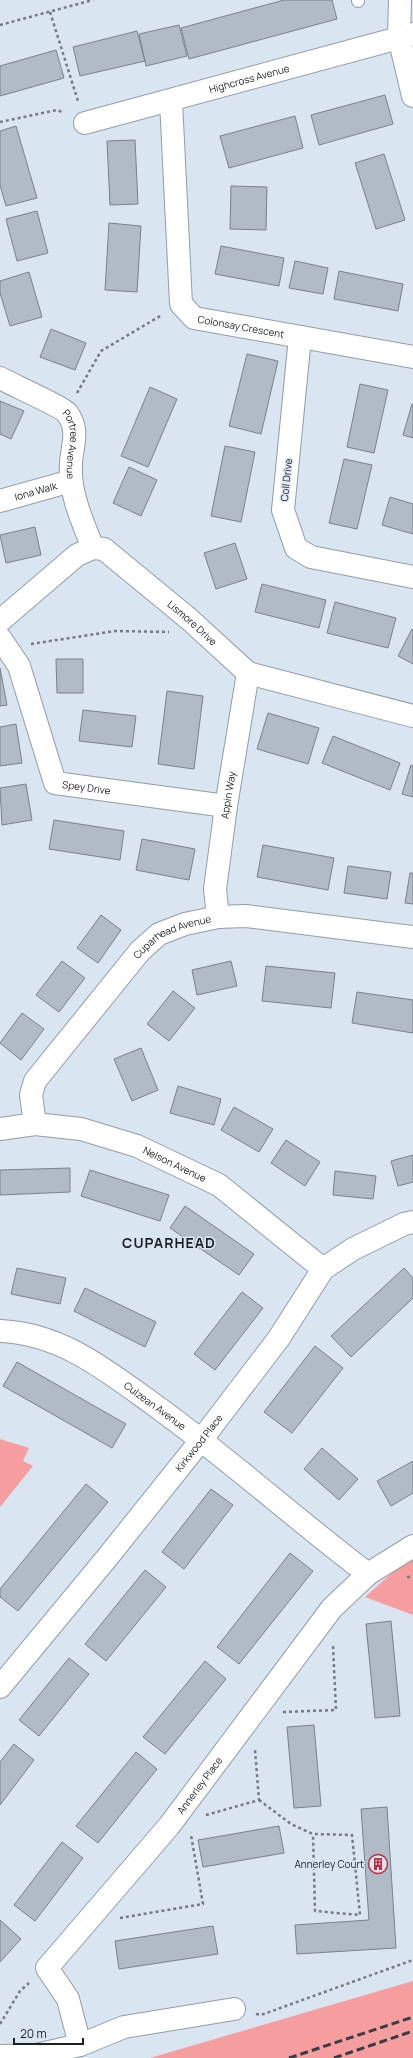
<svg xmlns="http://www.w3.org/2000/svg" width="413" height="2058" font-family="Manrope,sans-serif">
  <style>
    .green { fill: #f69d9f }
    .building { fill: #b0bbc7; stroke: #78828d }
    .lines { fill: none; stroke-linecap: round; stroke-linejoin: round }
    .lane-casing { stroke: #929da9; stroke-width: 14 }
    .street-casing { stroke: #929da9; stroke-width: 24 }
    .path { stroke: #737a83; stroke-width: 2.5; stroke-dasharray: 3 3; stroke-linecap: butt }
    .lane { stroke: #fff; stroke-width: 12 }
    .street { stroke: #fff; stroke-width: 22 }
    .rail { stroke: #373d42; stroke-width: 3; stroke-dasharray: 8 4; stroke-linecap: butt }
    .labels { text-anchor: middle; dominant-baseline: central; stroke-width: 3; stroke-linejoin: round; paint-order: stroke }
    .street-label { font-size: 10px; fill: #1b2024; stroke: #dae5f2 }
    .poi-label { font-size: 10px; fill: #1b2024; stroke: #dae5f2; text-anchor: end }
    .district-label { font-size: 14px; font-weight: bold; letter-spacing: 1px; fill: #1b2024; stroke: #dae5f2 }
  </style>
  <rect width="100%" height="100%" fill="#dae5f2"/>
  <path class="green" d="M 0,1439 L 29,1448 L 23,1461 L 33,1466 L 0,1507 Z
    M 413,1559 L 413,1615 L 365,1597 L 404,1562 Z
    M 413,1981 L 413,2058 L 150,2058 Z"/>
  <path class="building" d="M 284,0 L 332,0 L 337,19 L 189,59 L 181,28 Z
    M 179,25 L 187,56 L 146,66 L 139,34 Z
    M 137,31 L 145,61 L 80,76 L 73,47 Z
    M 56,50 L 64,78 L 0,96 L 0,66 Z
    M 385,95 L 393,124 L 319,145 L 311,115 Z
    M 295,116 L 303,148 L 229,168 L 220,136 Z
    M 16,126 L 37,198 L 6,206 L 0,185 L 0,131 Z
    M 135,140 L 138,204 L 110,205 L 107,141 Z
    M 384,154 L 405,220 L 376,229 L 355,163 Z
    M 231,186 L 267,187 L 266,230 L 230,229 Z
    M 37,211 L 48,253 L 17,261 L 6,219 Z
    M 109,223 L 141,226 L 137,292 L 105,290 Z
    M 221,246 L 284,258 L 279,286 L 215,274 Z
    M 295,261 L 328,268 L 323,294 L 289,288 Z
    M 339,271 L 403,284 L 398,311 L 334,299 Z
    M 29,272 L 42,317 L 10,326 L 0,293 L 0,281 Z
    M 51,329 L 86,343 L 75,370 L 40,357 Z
    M 247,354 L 278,361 L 261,434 L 229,426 Z
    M 360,384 L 388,390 L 374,453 L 347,447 Z
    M 150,387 L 177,399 L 148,467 L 121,456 Z
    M 0,401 L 24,411 L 11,439 L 0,434 Z
    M 412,404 L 413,404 L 413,438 L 403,435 Z
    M 225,446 L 255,452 L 241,522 L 211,516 Z
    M 344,459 L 372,465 L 357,529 L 329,523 Z
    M 129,467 L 157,480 L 141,516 L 113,503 Z
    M 390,497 L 413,504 L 413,534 L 382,525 Z
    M 35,527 L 41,555 L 6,563 L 0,535 Z
    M 235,543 L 247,579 L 216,589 L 204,553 Z
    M 262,584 L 326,600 L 319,628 L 255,612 Z
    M 335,602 L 396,618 L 388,648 L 327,633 Z
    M 412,629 L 413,630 L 413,664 L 398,656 Z
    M 56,659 L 83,659 L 83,693 L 57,693 Z
    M 0,668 L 7,705 L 0,706 Z
    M 167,691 L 203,696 L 194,769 L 158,764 Z
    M 83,710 L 136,716 L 132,747 L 79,741 Z
    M 268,713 L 319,728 L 308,764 L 257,749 Z
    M 16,724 L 22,763 L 0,766 L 0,727 Z
    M 333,736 L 400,763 L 390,790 L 322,763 Z
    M 411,765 L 413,766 L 413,797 L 402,794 Z
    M 26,784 L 32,820 L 2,825 L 0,788 Z
    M 54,820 L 124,831 L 120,860 L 49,849 Z
    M 142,839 L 195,849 L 189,880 L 136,870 Z
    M 263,845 L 334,858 L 328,890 L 257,877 Z
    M 348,866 L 391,872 L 387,899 L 344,893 Z
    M 410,873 L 413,873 L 413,904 L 405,903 Z
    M 101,915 L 121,930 L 98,963 L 77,948 Z
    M 62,961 L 85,978 L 59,1012 L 36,995 Z
    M 231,961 L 237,986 L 197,995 L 192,970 Z
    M 266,966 L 335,973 L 331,1008 L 262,1001 Z
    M 173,991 L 195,1008 L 169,1041 L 147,1024 Z
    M 357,992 L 413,1000 L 413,1033 L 352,1023 Z
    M 22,1013 L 44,1029 L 21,1060 L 0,1043 Z
    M 141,1048 L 158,1090 L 132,1101 L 114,1059 Z
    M 178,1086 L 221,1099 L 214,1125 L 170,1113 Z
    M 234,1107 L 273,1129 L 259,1152 L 221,1130 Z
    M 286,1140 L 320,1162 L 305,1186 L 271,1163 Z
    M 413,1155 L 413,1182 L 398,1186 L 391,1161 Z
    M 70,1168 L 70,1192 L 0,1195 L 0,1170 Z
    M 90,1170 L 169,1195 L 160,1221 L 81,1196 Z
    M 335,1171 L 376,1176 L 373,1199 L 333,1195 Z
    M 185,1206 L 254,1254 L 239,1275 L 170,1228 Z
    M 17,1268 L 66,1278 L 60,1304 L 11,1294 Z
    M 404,1268 L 413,1278 L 413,1298 L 351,1357 L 331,1336 Z
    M 85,1288 L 156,1322 L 145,1347 L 74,1311 Z
    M 242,1292 L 263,1308 L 215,1370 L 194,1354 Z
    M 315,1346 L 343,1368 L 292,1433 L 264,1412 Z
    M 17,1362 L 126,1424 L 112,1448 L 3,1386 Z
    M 322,1448 L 358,1479 L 339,1500 L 304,1469 Z
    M 413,1461 L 413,1493 L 391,1506 L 377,1481 Z
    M 86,1484 L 108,1502 L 18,1611 L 0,1597 L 0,1589 Z
    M 211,1489 L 233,1505 L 184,1569 L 162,1552 Z
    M 290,1553 L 313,1571 L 239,1664 L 217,1647 Z
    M 145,1570 L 166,1587 L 106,1661 L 85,1644 Z
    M 391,1621 L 400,1716 L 375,1718 L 366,1624 Z
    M 69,1658 L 89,1674 L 39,1736 L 19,1720 Z
    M 205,1661 L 226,1679 L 165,1754 L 143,1737 Z
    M 314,1725 L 321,1806 L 294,1808 L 287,1727 Z
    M 14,1744 L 34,1760 L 0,1805 L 0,1762 Z
    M 136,1752 L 157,1769 L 98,1843 L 76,1826 Z
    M 387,1807 L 396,1948 L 297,1954 L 295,1925 L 369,1920 L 361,1809 Z
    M 279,1826 L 284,1853 L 203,1867 L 198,1840 Z
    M 62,1842 L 83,1858 L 35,1921 L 14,1905 Z
    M 0,1920 L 21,1939 L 0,1962 Z
    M 213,1926 L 218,1954 L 119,1969 L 115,1941 Z"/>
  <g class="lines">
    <g class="lane-casing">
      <path id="lane" d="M 358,0 L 358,1"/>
    </g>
    <g class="street-casing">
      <g id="street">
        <path d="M 400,0 L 399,37 L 413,96"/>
        <path id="s1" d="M 171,101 L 181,304 L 194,318 L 413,357"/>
        <path id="s2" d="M 85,123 L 413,34"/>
        <path d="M 300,337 L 283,510 L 296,548 L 311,557 L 413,577"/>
        <path id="s3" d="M 0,378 C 11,384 62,407 67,413 C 80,430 72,445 71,463 C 69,492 82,521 93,548"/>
        <path id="s4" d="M 0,501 L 71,481"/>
        <path id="s5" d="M 0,621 L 77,555 L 93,548 L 104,549 L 189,619 L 248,673 L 413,716"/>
        <path id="s6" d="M 0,638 L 19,666 L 55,783 L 226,806"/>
        <path id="s7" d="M 218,917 L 215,889 L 226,806 L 248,673"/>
        <path id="s8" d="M 35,1124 L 31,1095 L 35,1081 L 140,951 L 159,934 L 185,924 L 218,917 L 246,916 L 413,937"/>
        <path id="s9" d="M 0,1129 L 35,1124 L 81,1129 L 137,1146 L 219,1185 L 323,1269"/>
        <path id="s10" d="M 0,1331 C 60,1333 106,1370 153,1404 C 227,1457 295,1519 368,1574"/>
        <path id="s11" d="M 0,1687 L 106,1559 L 202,1439 L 279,1338 L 323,1269 L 353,1249 L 404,1224 L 413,1222"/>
        <path id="s12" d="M 80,2045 L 68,1999 L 47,1968 L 169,1826 L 332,1608 L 368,1574 L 413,1546"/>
        <path d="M 0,2056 L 36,2055 L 80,2045 L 124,2027 L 234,2009"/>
      </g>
    </g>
    <path class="path" d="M 50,12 L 78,101
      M 0,25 L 93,0
      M 0,122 L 57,110 L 64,113
      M 77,393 L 101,351 L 162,315
      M 31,644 L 115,631 L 169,632
      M 407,1577 L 413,1577
      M 283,1712 L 336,1710 L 333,1646
      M 259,1800 L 291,1824 L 313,1834 L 352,1835 L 360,1915 L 315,1911 L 313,1834
      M 206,1815 L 259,1800 L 255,1750
      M 120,1918 L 203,1904 L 191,1835
      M 256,2014 L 261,2015 L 413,1960
      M 0,2024 L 20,1991 L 29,1983"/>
    <use href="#lane" class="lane"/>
    <use href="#street" class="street"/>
    <path class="rail" d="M 289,2058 L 413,2017
      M 334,2058 L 413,2031"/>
  </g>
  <defs>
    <g id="building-ring" transform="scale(1)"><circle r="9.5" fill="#dae5f2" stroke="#bf2e43" stroke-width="1.5"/><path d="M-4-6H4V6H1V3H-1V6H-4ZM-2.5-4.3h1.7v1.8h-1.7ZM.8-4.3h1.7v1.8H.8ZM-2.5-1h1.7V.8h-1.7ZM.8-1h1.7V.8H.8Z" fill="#bf2e43"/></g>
  </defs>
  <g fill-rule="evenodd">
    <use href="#building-ring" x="378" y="1864"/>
  </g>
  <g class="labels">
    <g class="street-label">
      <text stroke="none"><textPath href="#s2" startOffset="170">Highcross Avenue</textPath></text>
      <text stroke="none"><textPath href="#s1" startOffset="270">Colonsay Crescent</textPath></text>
      <text stroke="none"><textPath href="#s3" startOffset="108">Portree Avenue</textPath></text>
      <text transform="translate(286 480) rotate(-84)">Coll Drive</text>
      <text stroke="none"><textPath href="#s4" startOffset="37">Iona Walk</textPath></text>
      <text stroke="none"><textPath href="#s5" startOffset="245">Lismore Drive</textPath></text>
      <text stroke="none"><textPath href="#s6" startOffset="188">Spey Drive</textPath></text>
      <text stroke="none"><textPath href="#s7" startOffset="123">Appin Way</textPath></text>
      <text stroke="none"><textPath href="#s8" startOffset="247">Cuparhead Avenue</textPath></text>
      <text stroke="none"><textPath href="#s9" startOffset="182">Nelson Avenue</textPath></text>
      <text stroke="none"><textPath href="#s10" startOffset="175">Culzean Avenue</textPath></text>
      <text stroke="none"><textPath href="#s11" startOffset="315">Kirkwood Place</textPath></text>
      <text stroke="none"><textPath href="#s12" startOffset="323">Annerley Place</textPath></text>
    </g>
    <g class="poi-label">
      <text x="364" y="1864">Annerley Court</text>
    </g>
    <g class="district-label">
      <text x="169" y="1242">CUPARHEAD</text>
    </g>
  </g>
  <path d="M14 2038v6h69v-6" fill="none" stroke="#1b2024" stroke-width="2"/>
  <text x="20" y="2038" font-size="12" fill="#1b2024" stroke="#dae5f2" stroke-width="3" paint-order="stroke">20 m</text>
</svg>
